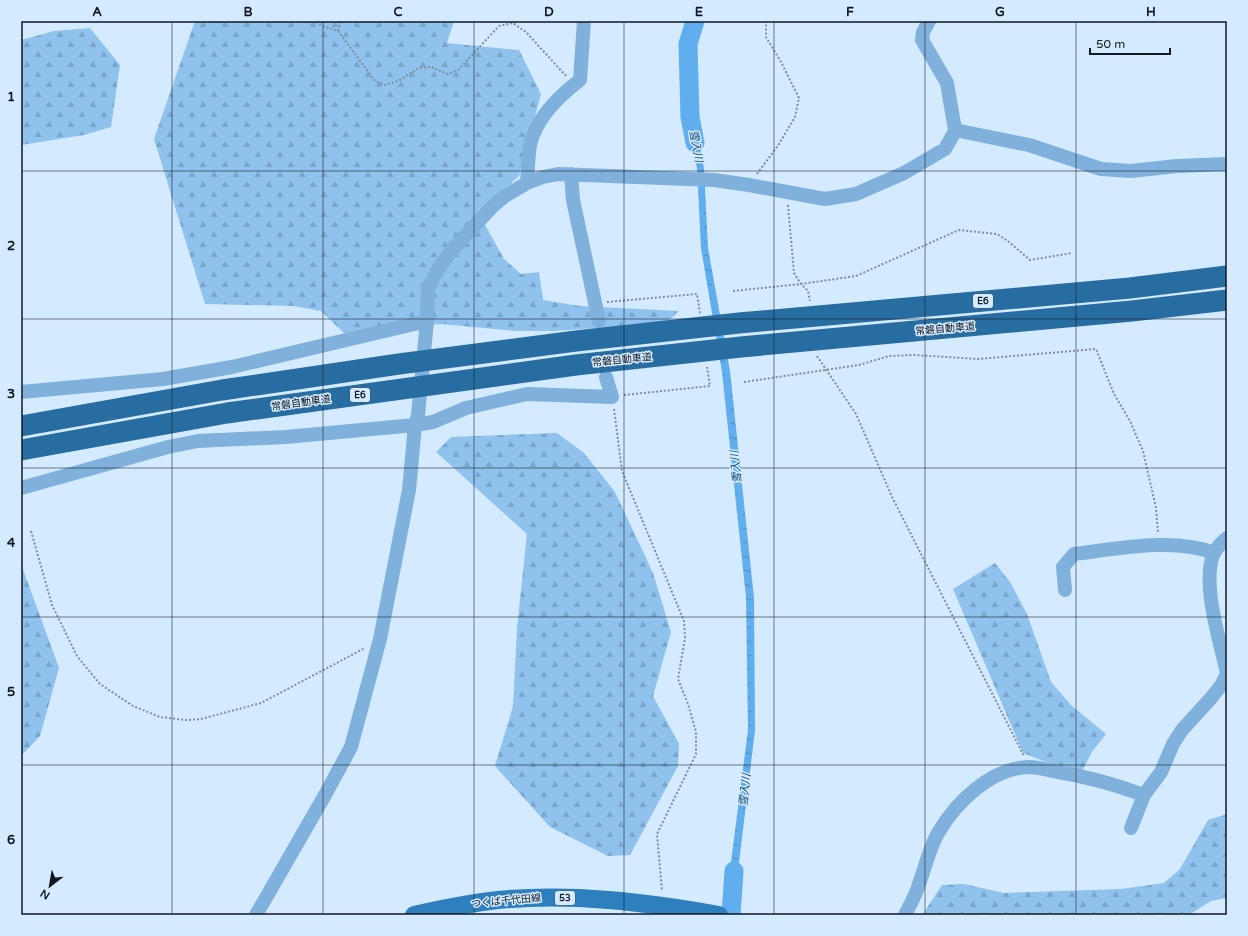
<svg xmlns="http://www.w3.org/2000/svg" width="1248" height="936" font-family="'Varela Round','Noto Sans JP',sans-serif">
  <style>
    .forest { fill: url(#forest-firs) }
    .water { fill: url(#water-ripples) }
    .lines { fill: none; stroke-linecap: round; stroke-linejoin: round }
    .river { stroke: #60aeee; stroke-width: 19 }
    .path { stroke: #7e8e9d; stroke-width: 2; stroke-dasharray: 2 2; stroke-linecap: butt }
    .minor { stroke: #80b1dc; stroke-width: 14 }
    .major { stroke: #2d7fbd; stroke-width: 18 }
    .highway { stroke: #276da2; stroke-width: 21 }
    .grid { fill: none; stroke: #101922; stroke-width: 1; stroke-opacity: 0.55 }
    .labels { text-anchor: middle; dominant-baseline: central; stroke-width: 3; stroke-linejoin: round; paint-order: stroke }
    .shield { fill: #d4eafe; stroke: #4b5864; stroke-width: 1 }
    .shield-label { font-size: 9px; font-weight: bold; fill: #101922 }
    .street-label { font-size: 10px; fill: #101922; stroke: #d4eafe }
    .water-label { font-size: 11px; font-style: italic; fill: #124c75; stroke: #d4eafe }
    .neatline { fill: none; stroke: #101922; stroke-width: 1.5 }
    .grid-label { font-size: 13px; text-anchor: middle; font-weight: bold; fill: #101922 }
  </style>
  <defs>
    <pattern id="forest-firs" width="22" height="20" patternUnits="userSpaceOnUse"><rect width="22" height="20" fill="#90c2ee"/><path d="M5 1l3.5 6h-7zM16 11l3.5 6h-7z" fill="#7ba6cc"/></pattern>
    <pattern id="water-ripples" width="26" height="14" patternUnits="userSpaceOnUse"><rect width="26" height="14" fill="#60aeee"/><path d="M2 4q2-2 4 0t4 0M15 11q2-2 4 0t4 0" fill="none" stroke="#4e8dc0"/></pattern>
  </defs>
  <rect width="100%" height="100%" fill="#d4eafe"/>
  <path class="forest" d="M 195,21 L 454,21 L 447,43 L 519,50 L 541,94 L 519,176 L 478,212 L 504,259 L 521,274 L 539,272 L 543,300 L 580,306 L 679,311 L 666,323 L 554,331 L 516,331 L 442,324 L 344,333 L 321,311 L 293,306 L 205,304 L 154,139 Z
    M 90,28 L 120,65 L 111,127 L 84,135 L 21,145 L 21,40 L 54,31 Z
    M 557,433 L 584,453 L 615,492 L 653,573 L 671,632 L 653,696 L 679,744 L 678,766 L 630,855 L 608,856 L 550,827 L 495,766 L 513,706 L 517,628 L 527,534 L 436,452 L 451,437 Z
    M 995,563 L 1010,582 L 1027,614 L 1051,682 L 1071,705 L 1106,734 L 1092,752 L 1080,775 L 1023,753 L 953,589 Z
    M 21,564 L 59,668 L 40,736 L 21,756 Z
    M 1227,814 L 1227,898 L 1211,901 L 1189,915 L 923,914 L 942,885 L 964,884 L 1004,893 L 1121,889 L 1164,883 L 1180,869 L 1208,820 Z"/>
  <path class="water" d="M 687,117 L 694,117 L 704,168 L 708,248 L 730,371 L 754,598 L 755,730 L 738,871 L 737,896 L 729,896 L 730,870 L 748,730 L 746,597 L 722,372 L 701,248 L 697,168 Z"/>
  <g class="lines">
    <path class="river" d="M 695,21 L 688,44 L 690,117 L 695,143
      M 731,915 L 734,871"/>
    <path class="path" d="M 317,21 L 320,25 L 338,31 L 375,81 L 385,85 L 398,81 L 419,68 L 431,67 L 448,74 L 459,69 L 499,26 L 513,23 L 526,32 L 566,76
      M 338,31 L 341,21
      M 757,174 L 779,144 L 795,117 L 799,98 L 781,62 L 766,37 L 766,21
      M 788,205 L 794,273 L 801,284 L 808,291 L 810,301
      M 733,291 L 801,284 L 856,276 L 959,230 L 997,234 L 1009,242 L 1030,260 L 1072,253
      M 607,302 L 697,294 L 700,313
      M 817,356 L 856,414 L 893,499 L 1024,756
      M 744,382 L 859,365 L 889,356 L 914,355 L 978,359 L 1096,349 L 1114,394 L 1130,421 L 1143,451 L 1156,508 L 1158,533
      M 624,395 L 710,386 L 707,367
      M 614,409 L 622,471 L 684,621 L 685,638 L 678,679 L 688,704 L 696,732 L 696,754 L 657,834 L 662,891
      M 31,531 L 52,605 L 77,656 L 100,684 L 133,706 L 160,717 L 186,720 L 201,719 L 261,703 L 365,648"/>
    <path class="minor" d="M 955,130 L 1029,145 L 1101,169 L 1131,171 L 1177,166 L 1227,164
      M 571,174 L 573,200 L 599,321
      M 527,183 C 528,170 528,157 530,145 C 536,118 559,96 580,80 L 584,21
      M 21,392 L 163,379 L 232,367 L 427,321
      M 21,488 L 168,447 L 198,441 L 286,437 L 415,425 L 433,422 L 466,408 L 527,394 L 612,397 L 606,377
      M 1227,538 C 1222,542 1216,549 1213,555 C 1202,586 1220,641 1227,673
      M 1065,590 L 1063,567 L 1074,554 C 1116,549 1175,537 1214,553
      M 1131,828 L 1144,795 L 1161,772 L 1173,744 L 1182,730 L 1212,697 L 1222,684 L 1227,674
      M 256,915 L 325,795 L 351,747 L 380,639 L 409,490 L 415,425 L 418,415 L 427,321 L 428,288 L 438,269 L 453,249 L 492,207 L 505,196 L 527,183 L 543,177 L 558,174 L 714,180 L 749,185 L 825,199 L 856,194 L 904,173 L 945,149 L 954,133 L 955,130 L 947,83 L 922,40 L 923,32 L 929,21
      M 905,915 C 910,905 916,895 919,884 C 925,868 929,849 938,833 C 956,802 991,768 1029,767 C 1036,767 1045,769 1053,771 C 1084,776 1114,784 1144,795"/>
    <path class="major" d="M 414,915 C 441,909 470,903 498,900 C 571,893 646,902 719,915"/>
    <path class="highway" d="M 21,426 L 222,390 L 399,364 L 576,341 L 739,323 L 1130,288 L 1227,276
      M 21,450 L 227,413 L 576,365 L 741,347 L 1132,311 L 1227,300"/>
  </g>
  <path class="grid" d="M 172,21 L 172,915M 323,21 L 323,915M 474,21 L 474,915M 624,21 L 624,915M 774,21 L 774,915M 925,21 L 925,915M 1076,21 L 1076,915M 21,171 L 1227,171M 21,319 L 1227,319M 21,468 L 1227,468M 21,617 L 1227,617M 21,765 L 1227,765"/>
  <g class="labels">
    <g class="shield">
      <rect x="973" y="294" width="20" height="14" rx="3"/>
      <rect x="350" y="388" width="20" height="14" rx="3"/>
      <rect x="555" y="891" width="20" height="14" rx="3"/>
    </g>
    <g class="shield-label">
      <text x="983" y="301">E6</text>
      <text x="360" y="395">E6</text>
      <text x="565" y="898">53</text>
    </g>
    <g class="street-label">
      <text transform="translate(945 329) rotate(-5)">常磐自動車道</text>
      <text transform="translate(622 360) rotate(-6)">常磐自動車道</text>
      <text transform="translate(301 403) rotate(-8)">常磐自動車道</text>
      <text transform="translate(506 901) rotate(-5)">つくば千代田線</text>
    </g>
    <g class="water-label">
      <text transform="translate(696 146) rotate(79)">雪入川</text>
      <text transform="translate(736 467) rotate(-96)">雪入川</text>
      <text transform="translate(745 790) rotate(-84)">雪入川</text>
    </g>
  </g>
  <rect width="1248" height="936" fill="none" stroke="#d4eafe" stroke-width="44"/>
  <g transform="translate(50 886) rotate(211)" stroke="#d4eafe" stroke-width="3" paint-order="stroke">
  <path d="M0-3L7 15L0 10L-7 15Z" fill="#101922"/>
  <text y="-6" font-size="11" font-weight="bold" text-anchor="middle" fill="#101922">N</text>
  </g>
  <path d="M1090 48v6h80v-6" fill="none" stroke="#101922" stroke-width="2"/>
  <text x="1096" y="48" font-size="12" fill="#101922" stroke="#d4eafe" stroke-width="3" paint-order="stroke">50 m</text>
  <rect x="22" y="22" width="1204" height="892" class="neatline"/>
  <g class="grid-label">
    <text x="97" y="16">A</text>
    <text x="248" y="16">B</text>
    <text x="398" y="16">C</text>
    <text x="549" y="16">D</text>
    <text x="699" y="16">E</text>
    <text x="850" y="16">F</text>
    <text x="1000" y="16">G</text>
    <text x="1151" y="16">H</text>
    <text x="11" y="101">1</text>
    <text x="11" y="250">2</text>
    <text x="11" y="398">3</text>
    <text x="11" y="547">4</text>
    <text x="11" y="696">5</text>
    <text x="11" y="844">6</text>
  </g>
</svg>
